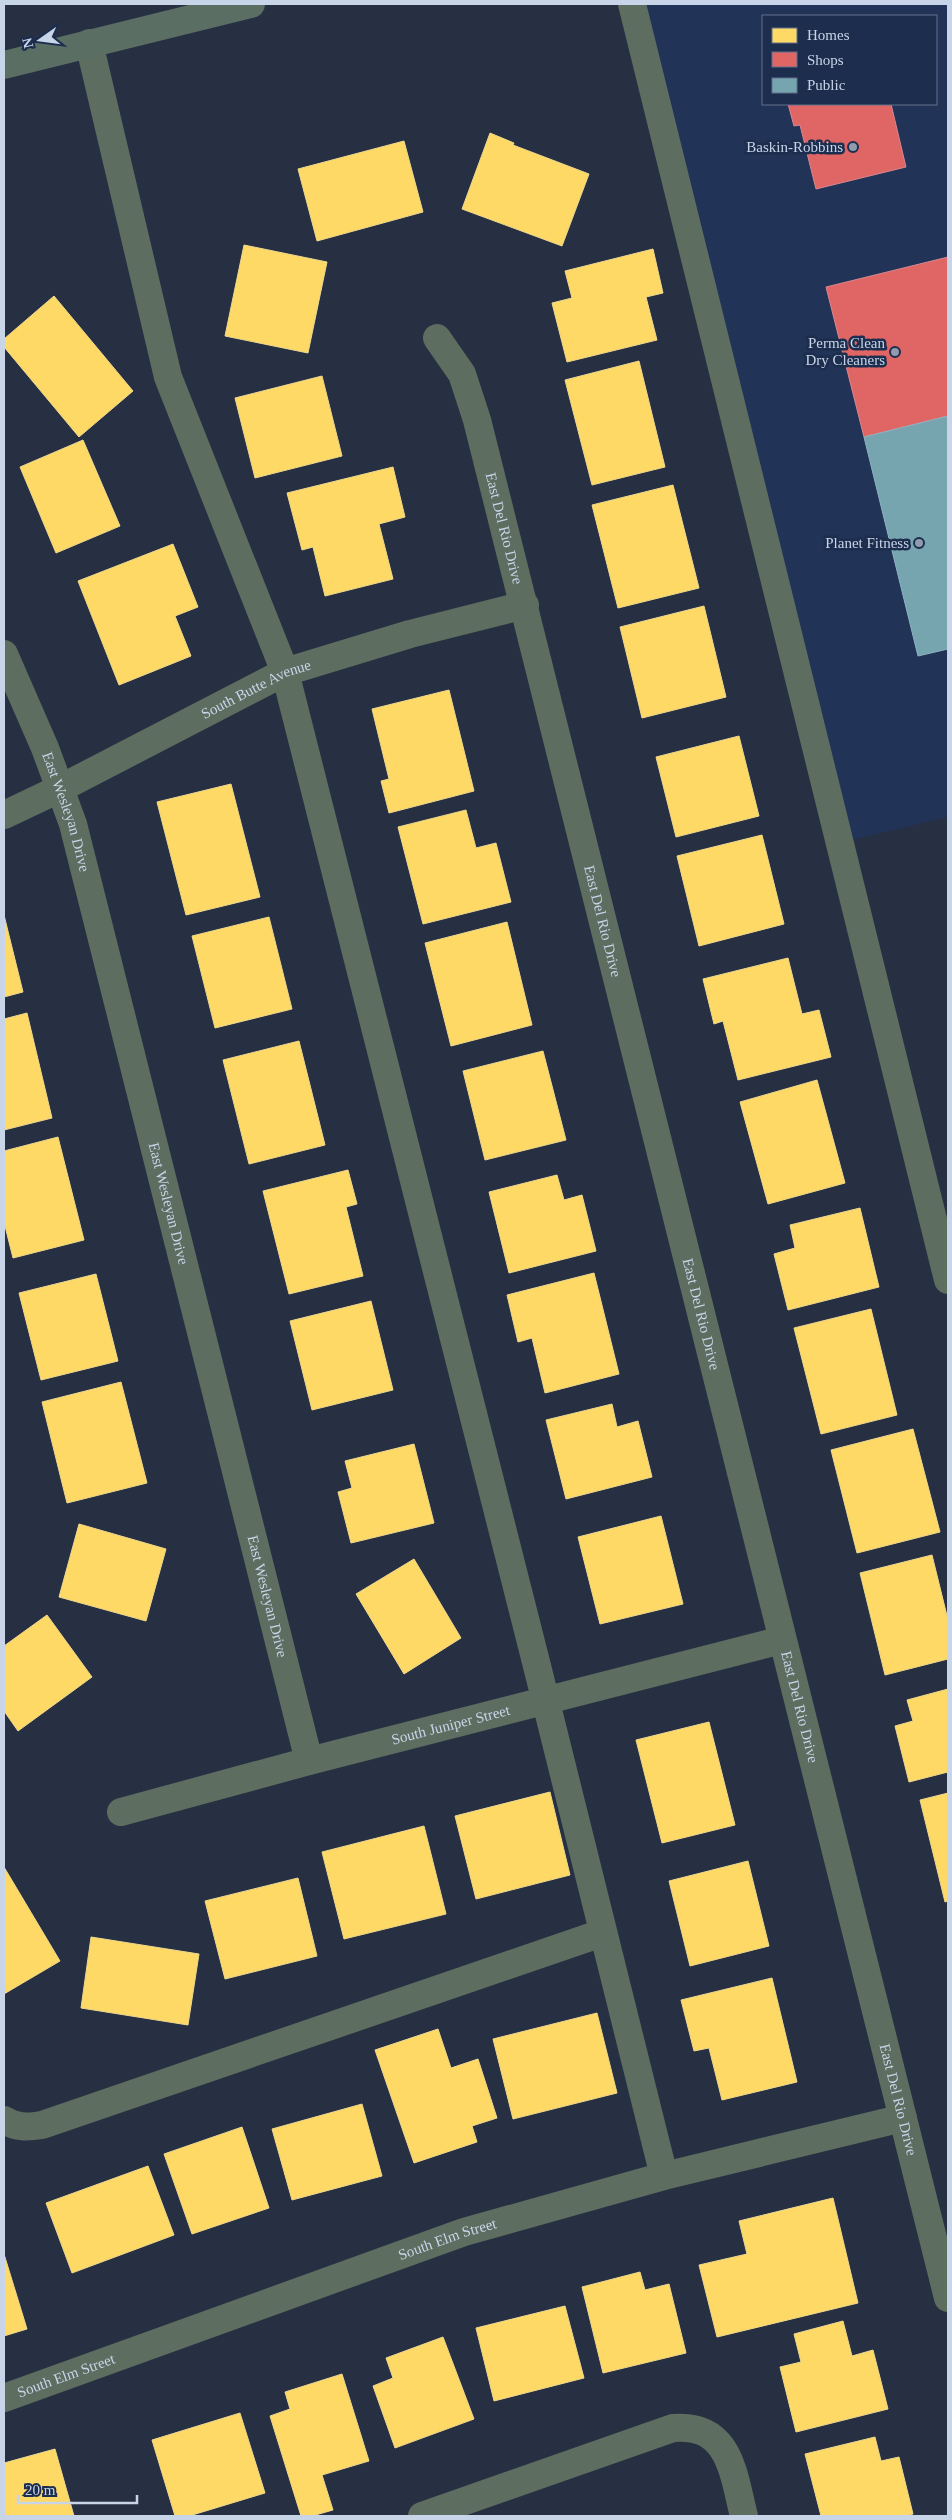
<svg xmlns="http://www.w3.org/2000/svg" width="952" height="2520" font-family="Georgia,serif">
  <style>
    .built { fill: #213357; fill-rule: evenodd }
    .homes { fill: #ffd966; stroke: #eed88d }
    .shops { fill: #e06666; stroke: #d9878d }
    .public { fill: #76a5af; stroke: #8fb3c0 }
    .lines { fill: none; stroke-linecap: round; stroke-linejoin: round }
    .minor { stroke: #5d6d60; stroke-width: 28 }
    .major { stroke: #5a6e64; stroke-width: 28 }
    .poi-dot { fill: #909bae; stroke: #1c2d4d; stroke-width: 2 }
    .labels { text-anchor: middle; dominant-baseline: central; stroke-width: 5; stroke-linejoin: round; paint-order: stroke }
    .poi-label { font-size: 15px; fill: #c8d4e8; stroke: #1c2d4d; text-anchor: end }
    .street-label { font-size: 15px; fill: #c8d4e8; stroke: #1c2d4d }
  </style>
  <rect width="100%" height="100%" fill="#273042"/>
  <path class="built" d="M 632,4 L 948,4 L 948,817 L 838,843 ZM 763,16 L 936,16 L 936,104 L 763,104 Z"/>
  <path class="homes" d="M 490,133 L 514,143 L 513,145 L 589,174 L 562,246 L 462,209 Z
    M 404,141 L 423,212 L 317,241 L 298,169 Z
    M 244,245 L 327,262 L 308,353 L 225,336 Z
    M 653,249 L 663,293 L 646,297 L 657,340 L 567,362 L 552,303 L 572,298 L 565,271 Z
    M 54,296 L 133,391 L 79,437 L 4,347 L 4,339 Z
    M 639,361 L 665,467 L 592,485 L 565,380 Z
    M 322,376 L 342,456 L 255,478 L 235,398 Z
    M 83,440 L 120,526 L 56,553 L 20,467 Z
    M 393,467 L 405,517 L 379,524 L 393,579 L 325,596 L 313,547 L 302,550 L 287,493 Z
    M 673,485 L 699,588 L 618,608 L 592,505 Z
    M 173,544 L 198,607 L 175,616 L 191,656 L 119,685 L 78,581 Z
    M 704,606 L 726,697 L 642,718 L 620,627 Z
    M 449,690 L 474,791 L 389,813 L 381,781 L 389,779 L 372,709 Z
    M 739,736 L 759,816 L 676,837 L 656,757 Z
    M 231,784 L 260,897 L 186,915 L 157,802 Z
    M 466,810 L 476,848 L 496,843 L 511,902 L 423,924 L 398,827 Z
    M 762,835 L 784,924 L 699,946 L 677,856 Z
    M 4,915 L 23,992 L 4,997 Z
    M 269,917 L 292,1009 L 215,1028 L 192,936 Z
    M 507,922 L 532,1025 L 451,1046 L 425,943 Z
    M 788,958 L 802,1014 L 819,1010 L 831,1057 L 738,1080 L 723,1021 L 714,1024 L 703,979 Z
    M 27,1013 L 52,1118 L 4,1130 L 4,1019 Z
    M 299,1041 L 325,1145 L 249,1164 L 223,1060 Z
    M 543,1051 L 566,1140 L 485,1160 L 463,1071 Z
    M 817,1080 L 845,1183 L 768,1204 L 740,1102 Z
    M 58,1137 L 84,1240 L 13,1258 L 4,1222 L 4,1151 Z
    M 348,1170 L 357,1204 L 346,1207 L 363,1276 L 289,1294 L 263,1191 Z
    M 557,1175 L 564,1200 L 582,1195 L 596,1251 L 509,1273 L 489,1192 Z
    M 860,1208 L 879,1287 L 788,1310 L 774,1254 L 795,1248 L 790,1225 Z
    M 594,1273 L 619,1374 L 545,1393 L 532,1338 L 518,1342 L 507,1295 Z
    M 96,1274 L 118,1361 L 41,1380 L 19,1293 Z
    M 371,1301 L 393,1390 L 312,1410 L 290,1321 Z
    M 871,1309 L 897,1415 L 821,1434 L 794,1328 Z
    M 121,1382 L 147,1483 L 67,1503 L 42,1402 Z
    M 612,1404 L 617,1427 L 638,1421 L 652,1477 L 566,1499 L 546,1420 Z
    M 913,1429 L 940,1532 L 857,1553 L 831,1450 Z
    M 414,1444 L 434,1523 L 351,1543 L 338,1492 L 352,1488 L 345,1461 Z
    M 661,1516 L 683,1604 L 600,1624 L 578,1537 Z
    M 79,1524 L 166,1549 L 146,1621 L 59,1597 Z
    M 932,1555 L 948,1620 L 948,1659 L 885,1675 L 860,1573 Z
    M 414,1559 L 461,1638 L 404,1674 L 356,1594 Z
    M 47,1615 L 92,1677 L 18,1731 L 4,1711 L 4,1646 Z
    M 948,1689 L 948,1772 L 909,1782 L 895,1726 L 913,1721 L 907,1700 Z
    M 709,1722 L 735,1825 L 662,1843 L 636,1740 Z
    M 550,1792 L 570,1875 L 476,1899 L 455,1816 Z
    M 948,1793 L 948,1901 L 945,1902 L 920,1800 Z
    M 424,1826 L 446,1914 L 344,1939 L 322,1852 Z
    M 748,1861 L 769,1946 L 690,1966 L 669,1881 Z
    M 4,1867 L 60,1961 L 4,1994 Z
    M 298,1878 L 317,1956 L 225,1979 L 205,1901 Z
    M 91,1937 L 199,1954 L 188,2025 L 81,2008 Z
    M 772,1978 L 797,2082 L 722,2100 L 709,2048 L 694,2051 L 681,2000 Z
    M 597,2013 L 617,2093 L 513,2119 L 493,2039 Z
    M 438,2029 L 451,2068 L 478,2059 L 497,2118 L 472,2126 L 477,2142 L 414,2163 L 375,2050 Z
    M 362,2104 L 382,2176 L 292,2200 L 272,2129 Z
    M 242,2127 L 269,2208 L 192,2234 L 164,2154 Z
    M 148,2166 L 174,2235 L 72,2273 L 46,2203 Z
    M 833,2198 L 858,2303 L 717,2337 L 699,2265 L 747,2254 L 739,2221 Z
    M 4,2254 L 27,2329 L 4,2336 Z
    M 640,2272 L 645,2290 L 669,2284 L 686,2353 L 603,2373 L 582,2287 Z
    M 565,2306 L 584,2378 L 494,2401 L 476,2328 Z
    M 843,2321 L 852,2356 L 873,2350 L 888,2409 L 796,2432 L 780,2367 L 801,2362 L 794,2334 Z
    M 443,2337 L 474,2419 L 395,2448 L 373,2386 L 393,2378 L 386,2358 Z
    M 342,2374 L 369,2461 L 322,2475 L 333,2510 L 312,2516 L 301,2516 L 270,2416 L 290,2409 L 285,2392 Z
    M 240,2413 L 265,2493 L 189,2516 L 175,2516 L 152,2440 Z
    M 875,2437 L 881,2461 L 899,2457 L 913,2514 L 904,2516 L 821,2516 L 805,2454 Z
    M 55,2449 L 74,2516 L 4,2516 L 4,2463 Z"/>
  <path class="shops" d="M 788,104 L 891,104 L 906,167 L 816,189 L 800,125 L 794,126 Z
    M 948,257 L 948,416 L 864,437 L 826,287 Z"/>
  <path class="public" d="M 948,416 L 948,649 L 918,656 L 864,437 Z"/>
  <g class="lines">
    <g class="minor">
      <path d="M 632,4 L 948,1280"/>
      <path d="M 89,43 L 168,377 L 285,672 L 537,1666 L 664,2176"/>
      <path id="s1" d="M 437,338 L 462,374 L 477,420 L 948,2298"/>
      <path id="s2" d="M 4,654 L 45,748 L 73,824 L 309,1761"/>
      <path id="s3" d="M 4,815 L 61,788 L 285,672 L 410,634 L 525,605"/>
      <path id="s4" d="M 121,1812 L 309,1761 L 782,1640"/>
      <path d="M 4,2120 C 16,2128 28,2127 42,2125 L 602,1933"/>
      <path id="s5" d="M 4,2398 L 464,2232 L 664,2176 L 903,2118"/>
      <path d="M 422,2516 L 673,2428 C 730,2423 733,2473 744,2516"/>
    </g>
    <path class="major" d="M 4,65 L 251,4"/>
  </g>
  <g class="poi-dot">
    <circle cx="853" cy="147" r="5"/>
    <circle cx="895" cy="352" r="5"/>
    <circle cx="919" cy="543" r="5"/>
  </g>
  <g class="labels">
    <g class="poi-label">
      <text x="843" y="147">Baskin-Robbins</text>
      <text x="885" y="343">Perma Clean<tspan x="885" dy="17">Dry Cleaners</tspan></text>
      <text x="909" y="543">Planet Fitness</text>
    </g>
    <g class="street-label">
      <text stroke="none"><textPath href="#s1" startOffset="204">East Del Rio Drive</textPath></text>
      <text stroke="none"><textPath href="#s3" startOffset="282">South Butte Avenue</textPath></text>
      <text stroke="none"><textPath href="#s2" startOffset="170">East Wesleyan Drive</textPath></text>
      <text stroke="none"><textPath href="#s1" startOffset="609">East Del Rio Drive</textPath></text>
      <text stroke="none"><textPath href="#s2" startOffset="575">East Wesleyan Drive</textPath></text>
      <text stroke="none"><textPath href="#s1" startOffset="1014">East Del Rio Drive</textPath></text>
      <text stroke="none"><textPath href="#s2" startOffset="980">East Wesleyan Drive</textPath></text>
      <text stroke="none"><textPath href="#s1" startOffset="1419">East Del Rio Drive</textPath></text>
      <text stroke="none"><textPath href="#s4" startOffset="341">South Juniper Street</textPath></text>
      <text stroke="none"><textPath href="#s1" startOffset="1824">East Del Rio Drive</textPath></text>
      <text stroke="none"><textPath href="#s5" startOffset="471">South Elm Street</textPath></text>
      <text stroke="none"><textPath href="#s5" startOffset="66">South Elm Street</textPath></text>
    </g>
  </g>
  <rect width="952" height="2520" fill="none" stroke="#c8d4e8" stroke-width="10"/>
  <rect x="762" y="15" width="175" height="90" fill="#1c2d4d" stroke="#61708b"/>
  <rect x="772" y="28" width="25" height="15" fill="#ffd966" stroke="#61708b"/>
  <text x="807" y="40" font-size="15" fill="#c8d4e8">Homes</text>
  <rect x="772" y="52" width="25" height="15" fill="#e06666" stroke="#61708b"/>
  <text x="807" y="65" font-size="15" fill="#c8d4e8">Shops</text>
  <rect x="772" y="78" width="25" height="15" fill="#76a5af" stroke="#61708b"/>
  <text x="807" y="90" font-size="15" fill="#c8d4e8">Public</text>
  <g transform="translate(40 40) rotate(256)" stroke="#1c2d4d" stroke-width="4" paint-order="stroke">
  <path d="M0-4L9 19L0 12L-9 19Z" fill="#c8d4e8"/>
  <text y="-8" font-size="14" font-weight="bold" text-anchor="middle" fill="#c8d4e8">N</text>
  </g>
  <path d="M18 2495v8h119v-8" fill="none" stroke="#c8d4e8" stroke-width="2.5"/>
  <text x="25" y="2495" font-size="15" fill="#c8d4e8" stroke="#1c2d4d" stroke-width="4" paint-order="stroke">20 m</text>
</svg>
